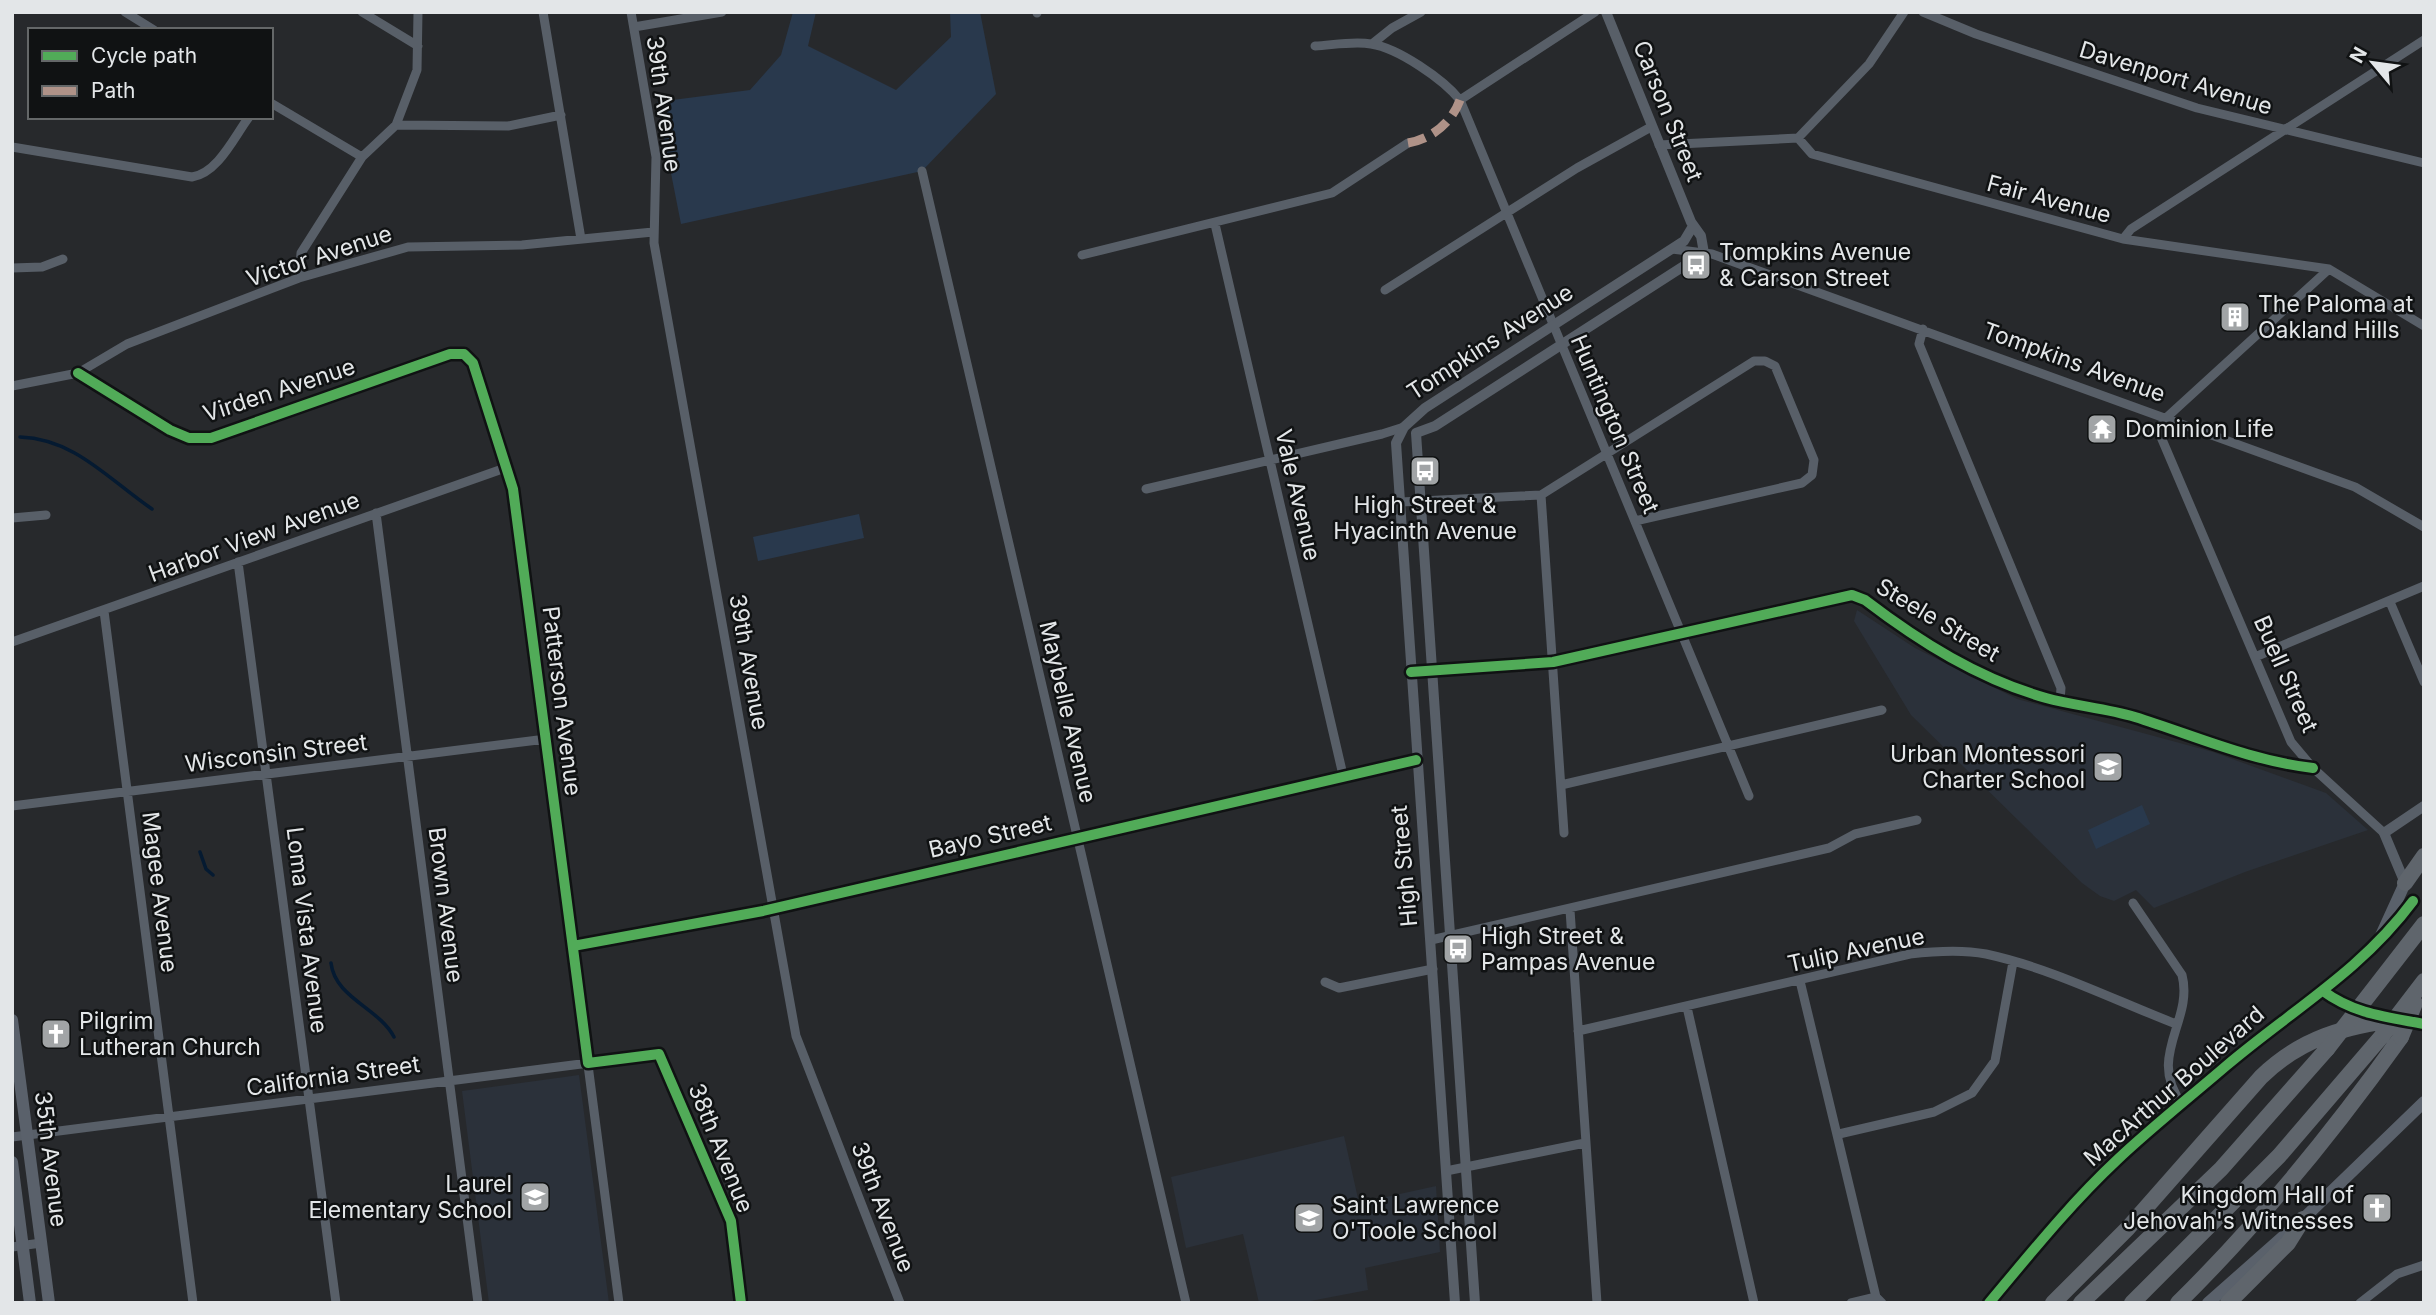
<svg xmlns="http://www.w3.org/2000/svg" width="2436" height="1315" font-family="Inter,sans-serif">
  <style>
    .built { fill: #2b313a }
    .green { fill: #29394d }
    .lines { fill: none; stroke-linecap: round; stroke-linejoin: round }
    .stream { stroke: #051a31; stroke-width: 3.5 }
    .minor { stroke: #585f68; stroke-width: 9 }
    .tertiary { stroke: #585f68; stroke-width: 10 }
    .secondary { stroke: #5a616b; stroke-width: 12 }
    .motorway { stroke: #5f656c; stroke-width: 16 }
    .motorway-bridge { stroke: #5f656c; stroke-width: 16 }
    .quiet { stroke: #af9288; stroke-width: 9; stroke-dasharray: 18 9; stroke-linecap: butt }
    .cycleway-casing { stroke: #101213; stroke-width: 15 }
    .cycleway { stroke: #51ab58; stroke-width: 10 }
    .labels { text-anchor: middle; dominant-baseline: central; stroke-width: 5; stroke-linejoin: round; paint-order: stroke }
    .street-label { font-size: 23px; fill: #e3e6e8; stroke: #101213 }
    .poi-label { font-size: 23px; fill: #e3e6e8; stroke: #101213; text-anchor: start }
  </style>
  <rect width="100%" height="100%" fill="#27292c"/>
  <path class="built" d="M 1857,610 L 1915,648 L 2017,699 L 2213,752 L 2326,793 L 2368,830 L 2245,872 L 2154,908 L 2136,890 L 2114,901 L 2100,896 L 2082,883 L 1911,715 L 1854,621 Z
    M 579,1075 L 609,1303 L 489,1303 L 462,1091 Z
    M 1344,1136 L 1359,1203 L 1436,1186 L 1440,1252 L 1365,1268 L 1368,1290 L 1300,1303 L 1259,1303 L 1243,1234 L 1186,1248 L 1171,1177 Z"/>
  <path class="green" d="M 793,12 L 816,12 L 808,46 L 896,90 L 951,37 L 950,12 L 980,12 L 996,94 L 922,171 L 681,224 L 657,102 L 750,90 L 781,55 Z
    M 859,514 L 864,538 L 758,561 L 753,537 Z
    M 2142,805 L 2150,824 L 2096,849 L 2088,830 Z"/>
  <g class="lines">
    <path class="stream" d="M 20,437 C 75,439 108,479 152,509
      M 200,852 L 206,869 L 213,875
      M 331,963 C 335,998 379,1008 394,1037"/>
    <path class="minor" d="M 125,12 L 154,30
      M 362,12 L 418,46
      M 543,12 L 581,239
      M 631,12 L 656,157 L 654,243 L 796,1036 L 900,1303
      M 1037,12 L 1037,13
      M 1923,12 L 1976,34 L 2197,108 L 2424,163
      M 634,27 L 722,12
      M 1372,44 L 1392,28 L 1421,12
      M 1315,46 C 1333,45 1354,41 1371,44 C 1398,48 1443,79 1460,100 L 1749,796
      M 1460,100 L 1595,12
      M 271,103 L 362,157
      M 396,125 L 508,126 L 561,115
      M 1798,138 L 1869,64 L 1904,12
      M 1659,145 L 1798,138 L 1812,154 L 2123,239 L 2329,269 L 2424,326
      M 12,147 L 192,177 C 218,173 234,137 249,117
      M 922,171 L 1186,1303
      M 1215,224 L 1343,775
      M 2123,239 L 2131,229 L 2424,40
      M 1672,249 L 1712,254 L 2355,487 L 2424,527
      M 1082,255 L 1332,193 L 1408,143
      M 12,268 L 42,267 L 63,259
      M 2329,269 L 2166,418 L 2158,430 L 2291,742 L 2313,768 L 2384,833
      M 299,278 L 301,253 L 362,157 L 396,125 L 417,70 L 418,12
      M 1385,290 L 1577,168 L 1651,127
      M 1923,329 L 1919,344 L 2061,688 L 2060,701
      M 78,373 L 170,430 L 189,438 L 211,438 L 450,354 L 464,354 L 473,363 L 513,489 L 619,1303
      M 12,386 L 78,373 L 127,344 L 299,278 L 408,247 L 522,245 L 653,232
      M 1146,489 L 1382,434 L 1404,427
      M 1541,495 L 1564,833
      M 1401,502 L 1541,495 L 1754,361 L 1765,361 L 1775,366 L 1814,460 L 1812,475 L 1802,483 L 1635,521
      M 376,513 L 478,1303
      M 12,518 L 46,515
      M 238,562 L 336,1303
      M 2390,602 L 2424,682
      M 104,611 L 193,1303
      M 12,642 L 508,467
      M 2255,657 L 2424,586
      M 1411,672 L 1553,662 L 1852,595 L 1865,600 C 1920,642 1979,679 2046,698 C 2075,706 2106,708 2135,717 C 2193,735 2251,761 2313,768
      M 1561,785 L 1882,710
      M 12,806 L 546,739
      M 2133,903 L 2182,975 C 2194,1021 2146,1056 2182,1104
      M 1570,910 L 1597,1303
      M 1431,940 L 1829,848 L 1855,834 L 1917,820
      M 573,946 L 763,911 L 1416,760
      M 1800,981 L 1876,1297 L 1882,1303
      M 1325,982 L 1339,988 L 1433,969
      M 1687,1007 L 1754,1303
      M 1578,1031 L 1910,954 C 1935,951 1961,949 1986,954 C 2051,968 2114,1000 2176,1024
      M 1839,1134 L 1934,1112 L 1972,1093 L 1995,1061 L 2013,962
      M 12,1137 L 659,1054 L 731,1221 L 741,1303
      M 1446,1171 L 1585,1143
      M 12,1247 L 41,1243
      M 1851,1303 L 1876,1297
      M 2360,1303 L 2397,1274 L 2424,1265"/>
    <path class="tertiary" d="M 1416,433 L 1475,1303
      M 1416,433 L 1435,426 L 1704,253 L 1701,236 L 1691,222 L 1606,12
      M 2405,883 L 2384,833 L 2424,806
      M 1455,1303 L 1396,443 L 1404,427 L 1425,408 L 1684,241 L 1693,226"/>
    <path class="secondary" d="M 2379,940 L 2405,883
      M 2323,991 C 2354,1014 2387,1017 2424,1024
      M 12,1020 L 49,1303
      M 12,1162 L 30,1303
      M 1989,1303 C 2030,1254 2071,1203 2117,1160 C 2152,1127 2190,1097 2226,1066 C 2292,1010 2361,971 2413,901
      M 2208,1303 L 2303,1219 L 2424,1102"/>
    <path class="motorway" d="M 2405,883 L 2424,856
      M 2053,1303 L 2128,1228 L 2261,1077 C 2301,1038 2345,1026 2400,1019
      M 2081,1303 L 2221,1169 L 2327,1049
      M 2132,1303 L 2279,1156 L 2382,1036
      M 2178,1303 C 2260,1222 2334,1131 2401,1037
      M 2228,1303 L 2288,1243 L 2303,1219"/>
    <path class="motorway-bridge" d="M 2382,1036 L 2424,981
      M 2401,1037 L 2415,1003
      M 2327,1049 L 2424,924"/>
    <path class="quiet" d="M 1408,143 C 1432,139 1452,122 1460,100"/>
    <g class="cycleway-casing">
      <path id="cycleway" d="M 78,373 L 170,430 L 189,438 L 211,438 L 450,354 L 464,354 L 473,363 L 513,489 L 588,1063 L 659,1054 L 731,1221 L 741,1303
        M 1411,672 L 1553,662 L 1852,595 L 1865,600 C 1920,642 1979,679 2046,698 C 2075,706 2106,708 2135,717 C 2193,735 2251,761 2313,768
        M 573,946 L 763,911 L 1416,760
        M 2323,991 C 2354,1014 2387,1017 2424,1024
        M 1989,1303 C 2030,1254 2071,1203 2117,1160 C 2152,1127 2190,1097 2226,1066 C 2292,1010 2361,971 2413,901"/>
    </g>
    <use href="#cycleway" class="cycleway"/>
  </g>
  <defs>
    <g id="bus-square" transform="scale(1.575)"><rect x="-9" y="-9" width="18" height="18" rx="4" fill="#a1a4a6" stroke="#101213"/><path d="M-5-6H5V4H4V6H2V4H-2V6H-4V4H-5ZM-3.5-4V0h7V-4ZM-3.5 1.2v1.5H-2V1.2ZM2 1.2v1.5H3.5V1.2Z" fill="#fff"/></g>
    <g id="building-square" transform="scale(1.575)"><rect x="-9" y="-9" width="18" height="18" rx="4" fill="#a1a4a6" stroke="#101213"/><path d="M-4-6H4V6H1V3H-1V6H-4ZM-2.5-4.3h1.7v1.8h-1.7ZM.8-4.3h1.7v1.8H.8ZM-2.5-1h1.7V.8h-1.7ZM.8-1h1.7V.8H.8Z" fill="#fff"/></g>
    <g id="temple-square" transform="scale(1.575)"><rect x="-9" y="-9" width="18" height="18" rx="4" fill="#a1a4a6" stroke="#101213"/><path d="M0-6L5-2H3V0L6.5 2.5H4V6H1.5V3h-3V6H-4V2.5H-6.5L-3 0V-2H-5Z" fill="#fff"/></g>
    <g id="school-square" transform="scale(1.575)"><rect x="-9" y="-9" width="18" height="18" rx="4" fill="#a1a4a6" stroke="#101213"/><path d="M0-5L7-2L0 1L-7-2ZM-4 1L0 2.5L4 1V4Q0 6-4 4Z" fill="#fff"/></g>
    <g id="church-square" transform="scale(1.575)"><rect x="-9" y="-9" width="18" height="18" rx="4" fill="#a1a4a6" stroke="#101213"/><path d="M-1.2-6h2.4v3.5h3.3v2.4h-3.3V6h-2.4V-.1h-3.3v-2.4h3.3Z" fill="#fff"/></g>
  </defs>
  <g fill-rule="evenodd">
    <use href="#bus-square" x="1696" y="265"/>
    <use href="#building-square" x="2235" y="317"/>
    <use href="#temple-square" x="2102" y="429"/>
    <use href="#bus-square" x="1425" y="471"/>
    <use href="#school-square" x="2108" y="767"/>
    <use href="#bus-square" x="1458" y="949"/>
    <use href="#church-square" x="56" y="1034"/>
    <use href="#school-square" x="535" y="1197"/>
    <use href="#church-square" x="2377" y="1208"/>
    <use href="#school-square" x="1309" y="1218"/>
  </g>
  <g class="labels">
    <g class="street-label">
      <text transform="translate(2176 78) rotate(17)">Davenport Avenue</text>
      <text transform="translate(664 104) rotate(82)">39th Avenue</text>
      <text transform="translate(1668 111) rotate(68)">Carson Street</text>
      <text transform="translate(2049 199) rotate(15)">Fair Avenue</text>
      <text transform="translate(319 256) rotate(-18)">Victor Avenue</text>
      <text transform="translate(1490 342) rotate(-33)">Tompkins Avenue</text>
      <text transform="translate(2074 362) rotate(20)">Tompkins Avenue</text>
      <text transform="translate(279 390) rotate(-18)">Virden Avenue</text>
      <text transform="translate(1615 424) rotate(67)">Huntington Street</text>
      <text transform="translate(1298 495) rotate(77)">Vale Avenue</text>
      <text transform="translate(254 537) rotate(-20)">Harbor View Avenue</text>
      <text transform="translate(1938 620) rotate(31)">Steele Street</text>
      <text transform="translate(749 662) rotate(80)">39th Avenue</text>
      <text transform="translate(2286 674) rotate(66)">Buell Street</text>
      <text transform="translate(562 701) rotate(83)">Patterson Avenue</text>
      <text transform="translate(1068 712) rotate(77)">Maybelle Avenue</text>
      <text transform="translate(276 753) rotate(-7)">Wisconsin Street</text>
      <text transform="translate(990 836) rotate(-13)">Bayo Street</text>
      <text transform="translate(1404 866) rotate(-95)">High Street</text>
      <text transform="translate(160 892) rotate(83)">Magee Avenue</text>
      <text transform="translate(446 905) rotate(83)">Brown Avenue</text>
      <text transform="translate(307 930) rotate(83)">Loma Vista Avenue</text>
      <text transform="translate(1856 950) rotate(-12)">Tulip Avenue</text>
      <text transform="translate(333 1076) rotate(-8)">California Street</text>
      <text transform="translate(2174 1086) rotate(-41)">MacArthur Boulevard</text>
      <text transform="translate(721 1148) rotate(68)">38th Avenue</text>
      <text transform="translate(51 1159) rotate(83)">35th Avenue</text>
      <text transform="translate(883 1207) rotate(69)">39th Avenue</text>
    </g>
    <g class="poi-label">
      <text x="1719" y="252">Tompkins Avenue<tspan x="1719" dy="26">&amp; Carson Street</tspan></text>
      <text x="2258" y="304">The Paloma at<tspan x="2258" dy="26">Oakland Hills</tspan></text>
      <text x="2125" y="429">Dominion Life</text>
      <text x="1425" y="505" text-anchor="middle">High Street &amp;<tspan x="1425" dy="26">Hyacinth Avenue</tspan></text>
      <text x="2085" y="754" text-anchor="end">Urban Montessori<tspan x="2085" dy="26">Charter School</tspan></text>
      <text x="1481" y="936">High Street &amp;<tspan x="1481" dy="26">Pampas Avenue</tspan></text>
      <text x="79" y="1021">Pilgrim<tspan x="79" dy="26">Lutheran Church</tspan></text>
      <text x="512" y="1184" text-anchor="end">Laurel<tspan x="512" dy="26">Elementary School</tspan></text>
      <text x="2354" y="1195" text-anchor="end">Kingdom Hall of<tspan x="2354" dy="26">Jehovah's Witnesses</tspan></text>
      <text x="1332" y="1205">Saint Lawrence<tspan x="1332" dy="26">O'Toole School</tspan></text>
    </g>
  </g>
  <rect width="2436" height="1315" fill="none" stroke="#e3e6e8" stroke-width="28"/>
  <rect x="28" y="28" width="245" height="91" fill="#101213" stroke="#646768" stroke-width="2"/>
  <rect x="42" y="51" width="35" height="10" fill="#51ab58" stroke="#646768" stroke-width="2"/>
  <text x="91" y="63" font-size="21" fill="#e3e6e8">Cycle path</text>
  <rect x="42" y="86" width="35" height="10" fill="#af9288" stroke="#646768" stroke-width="2"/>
  <text x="91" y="98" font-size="21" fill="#e3e6e8">Path</text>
  <g transform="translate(2373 63) rotate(299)" stroke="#101213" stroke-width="5" paint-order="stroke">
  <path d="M0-5L12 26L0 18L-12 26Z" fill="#e3e6e8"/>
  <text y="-10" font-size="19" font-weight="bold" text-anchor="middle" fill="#e3e6e8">N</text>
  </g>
</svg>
